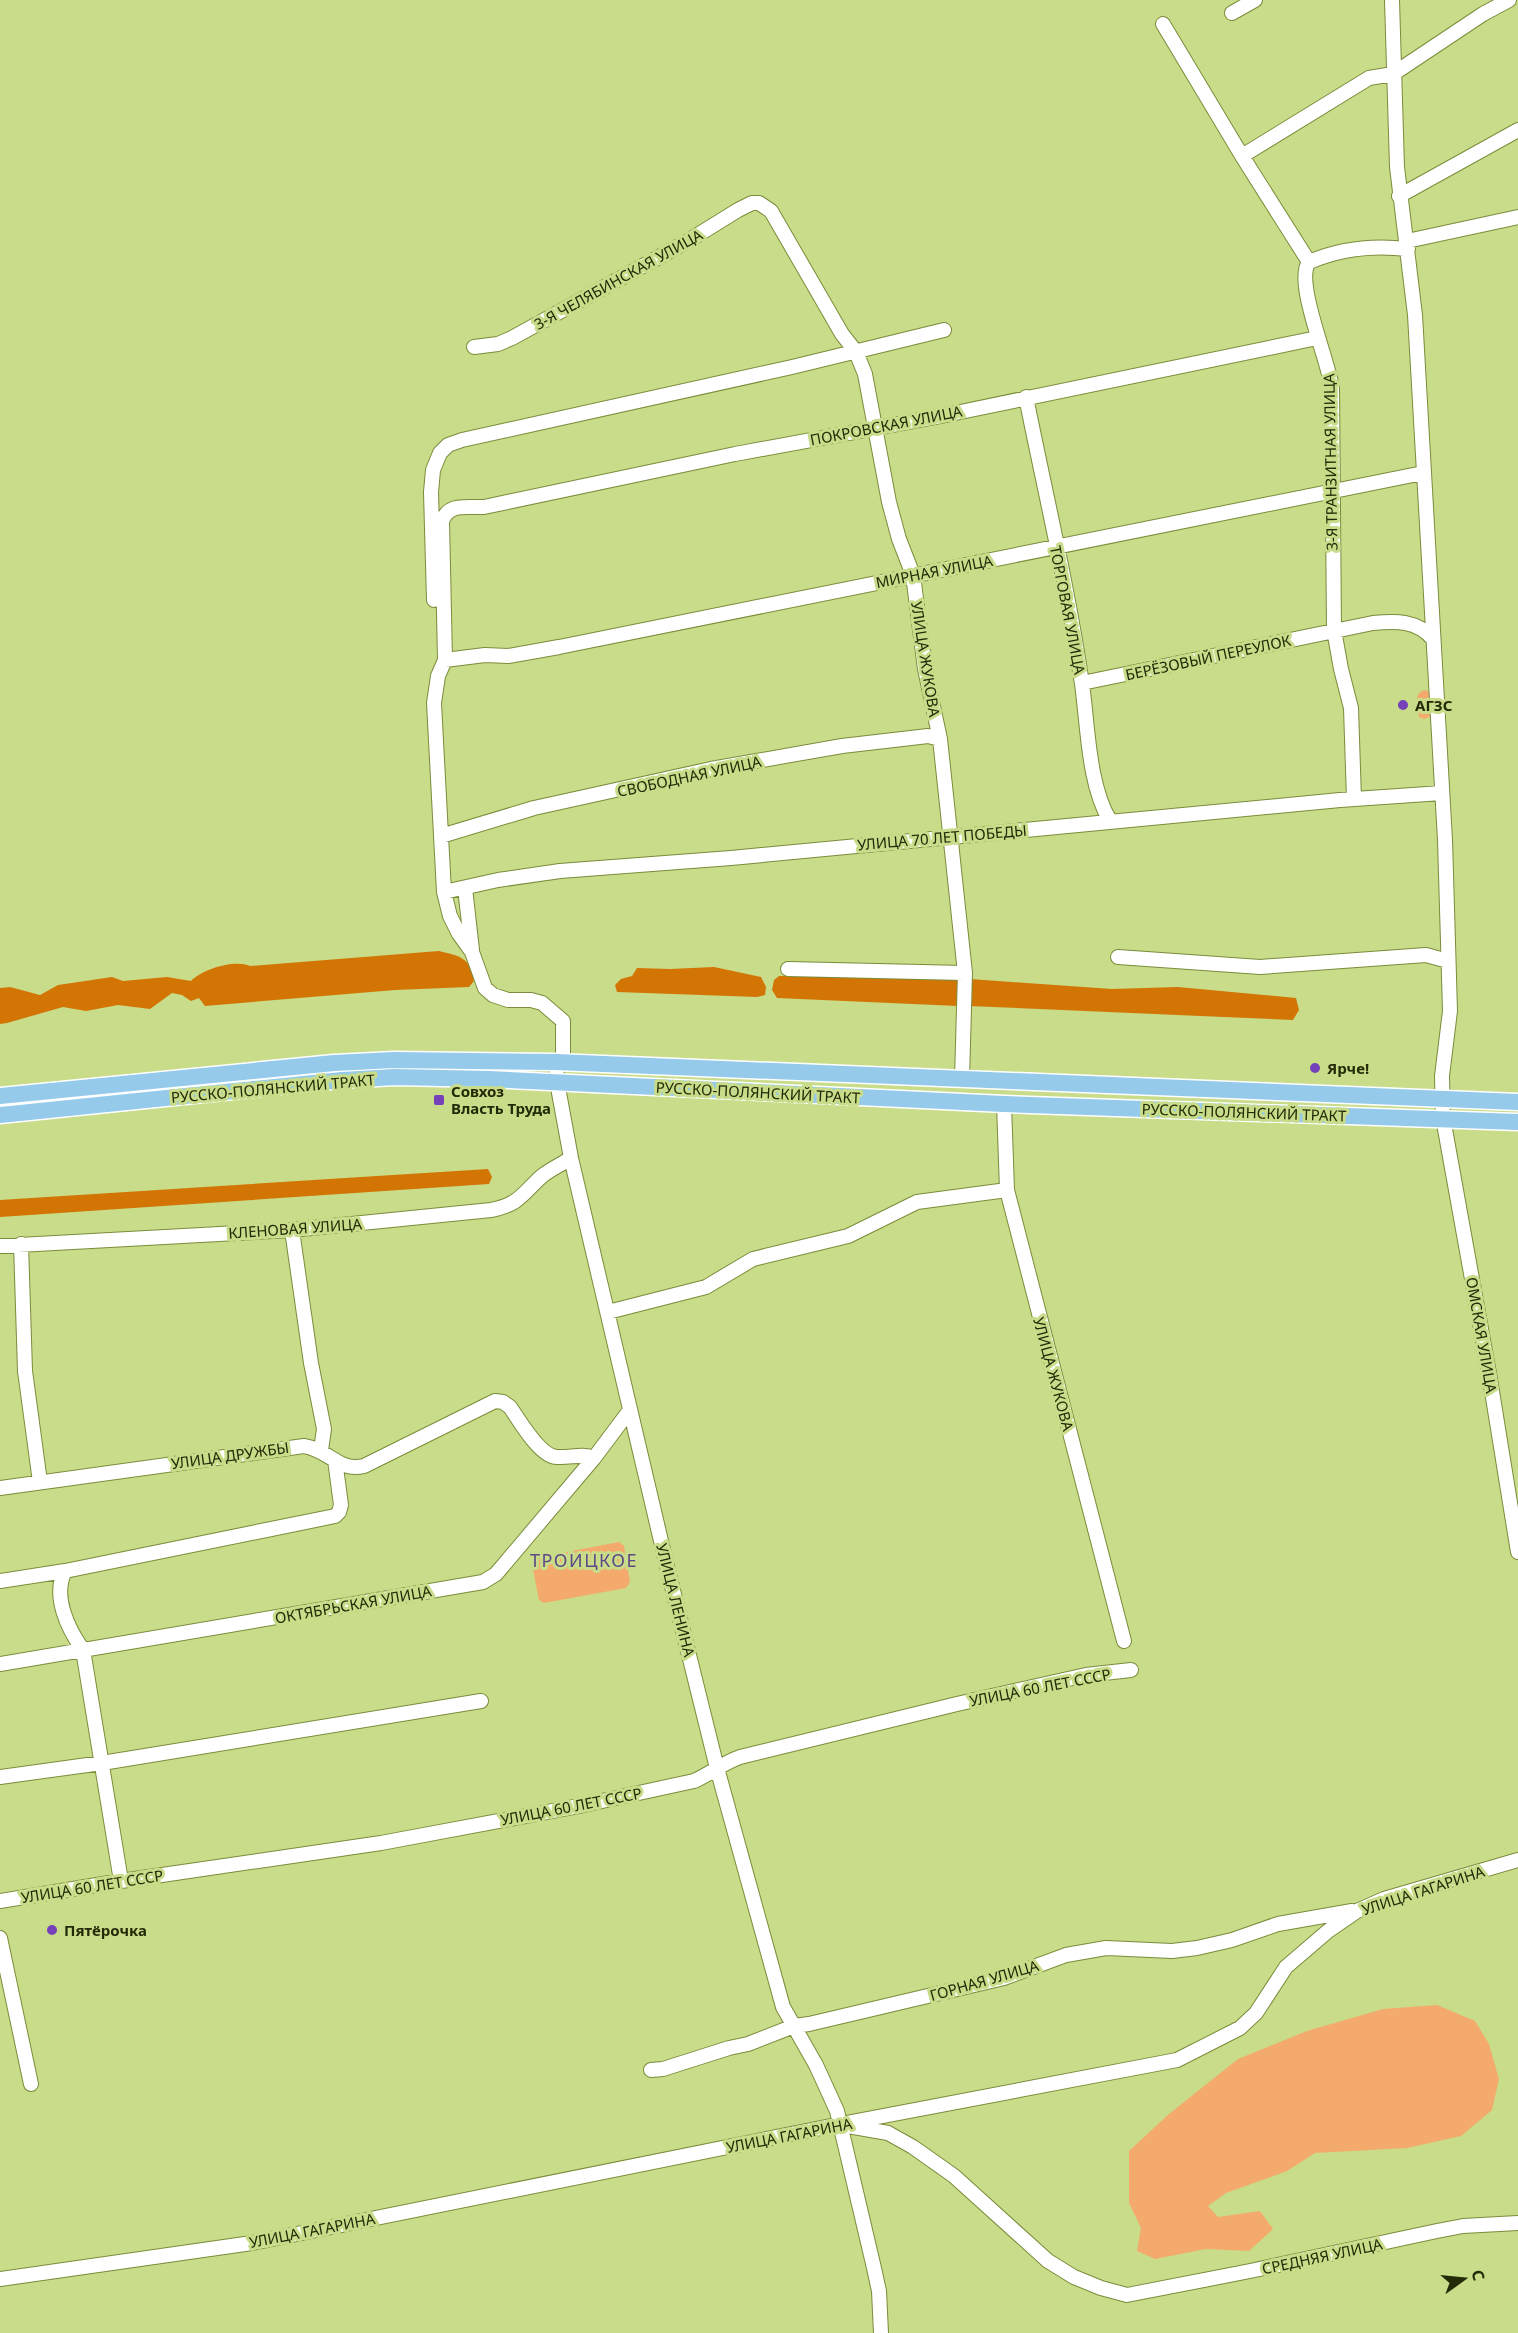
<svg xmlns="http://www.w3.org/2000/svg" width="1518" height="2333" font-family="'Noto Sans',sans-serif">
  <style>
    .green { fill: #f4aa6d }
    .forest { fill: #d37504 }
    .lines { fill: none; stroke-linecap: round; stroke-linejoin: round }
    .minor-casing { stroke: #7b8c3b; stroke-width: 16 }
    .major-casing { stroke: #fff; stroke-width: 19 }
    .minor { stroke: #fff; stroke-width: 14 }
    .major { stroke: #95caeb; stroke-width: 16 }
    .poi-dot { fill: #7441b8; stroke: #c8dc89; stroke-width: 2 }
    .labels { text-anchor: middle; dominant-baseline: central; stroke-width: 6; stroke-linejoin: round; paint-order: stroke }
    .street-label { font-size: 15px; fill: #232a07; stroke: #c8dc89 }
    .poi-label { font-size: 15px; font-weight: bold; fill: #232a07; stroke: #c8dc89; text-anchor: start }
    .quarter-label { font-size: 18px; letter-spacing: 1.5px; fill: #5e4885; stroke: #c8dc89 }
  </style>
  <rect width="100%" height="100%" fill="#c8dc89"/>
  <path class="green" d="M 1425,690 L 1431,693 L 1432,716 L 1424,719 L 1419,717 L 1417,697 L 1420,692 Z
    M 619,1542 L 624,1546 L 630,1582 L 626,1588 L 544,1603 L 539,1600 L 532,1564 L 535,1558 Z
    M 1437,2005 L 1475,2021 L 1489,2044 L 1499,2079 L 1492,2110 L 1461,2136 L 1407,2148 L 1315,2153 L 1287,2171 L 1226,2193 L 1208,2206 L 1218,2217 L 1260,2211 L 1273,2229 L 1249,2251 L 1206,2249 L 1155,2259 L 1137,2251 L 1141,2228 L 1129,2203 L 1129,2151 L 1169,2114 L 1238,2059 L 1307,2031 L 1383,2009 Z"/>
  <path class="forest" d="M 439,951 C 459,956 471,957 474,981 L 469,987 L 395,990 L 205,1006 L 199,998 L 191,1001 L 182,995 L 172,993 L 150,1009 L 118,1005 L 86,1011 L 63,1007 L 7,1023 L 0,1024 L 0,988 L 10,987 L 40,995 L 58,985 L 112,977 L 123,981 L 167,977 L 191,981 C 202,969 235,959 250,966 Z
    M 714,967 L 761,977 L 766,987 L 765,995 L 757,997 L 617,992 L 615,985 L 621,979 L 632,976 L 637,968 L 670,969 Z
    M 892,975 L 959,978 L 958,1006 L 777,998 L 772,990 L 774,980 L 779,976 Z
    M 970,979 L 1112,989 L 1178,987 L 1296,998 L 1299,1010 L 1293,1020 L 969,1006 Z
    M 488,1169 L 492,1177 L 489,1184 L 0,1217 L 0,1200 Z"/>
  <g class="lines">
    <g class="minor-casing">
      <path id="minor" d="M 1392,0 L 1397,167 L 1415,315 L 1445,840 L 1450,1011 L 1442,1076 L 1443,1118 L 1490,1379 L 1518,1552
        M 1232,13 L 1255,0
        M 1163,24 L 1242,156 L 1309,262 C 1294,281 1329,362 1332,388 L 1334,630 L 1341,669 L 1351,708 L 1354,799
        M 1242,156 L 1369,78 L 1393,74 L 1483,14 L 1509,0
        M 1399,196 L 1518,130
        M 1407,241 L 1518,217
        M 1309,262 C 1341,248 1374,245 1408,249
        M 474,347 L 498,344 L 512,338 L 688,241 L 738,210 L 752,203 L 759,203 L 771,211 L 842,334 L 856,352 L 865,374 L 889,502 L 899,539 L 913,575 L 925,669 L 940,739 L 965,973 L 962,1079
        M 1026,397 C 1045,492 1068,588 1082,684 C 1088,726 1088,784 1110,821
        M 434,600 L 431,492 L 433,470 L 440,453 L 448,445 L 462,440 L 792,367 L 944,330
        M 445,660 L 485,655 L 508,656 L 559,647 L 1423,473
        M 1082,683 L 1373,623 C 1396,621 1417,620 1433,639
        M 441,836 L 534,808 L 711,769 L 842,746 L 928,736 L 940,739
        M 465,888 L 472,950
        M 444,892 L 498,880 L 560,871 L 731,858 L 1340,800 L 1442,793
        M 1118,957 L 1260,967 L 1426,955 L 1448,961
        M 788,969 L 965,973
        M 556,1062 L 557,1082 L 571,1158 L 665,1558 L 717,1768 L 783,2007 L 816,2065 L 837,2111 L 874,2268 L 879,2291 L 881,2333
        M 563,1063 L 563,1021 L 542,1003 L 531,1000 L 508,1000 L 493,995 L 485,988 L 472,952 L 459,934 L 450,916 L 444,892 L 434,703 L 438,676 L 445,660 L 442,521 C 449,502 468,508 484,507 L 735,454 L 941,416 L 1317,338
        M 1004,1104 L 1007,1190 L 1124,1641
        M 292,1230 L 311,1363 L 324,1429 L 321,1450
        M 21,1244 L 25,1371 L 40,1482
        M 0,1246 L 292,1230 L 491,1210 C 519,1205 523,1193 542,1176 C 551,1169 562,1164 571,1158
        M 608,1312 L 706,1287 L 753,1259 L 848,1236 L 917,1202 L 1007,1190
        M 0,1488 L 304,1446 C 330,1450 338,1472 364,1466 L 495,1401 L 503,1402 L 510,1407 C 519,1420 540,1457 557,1457 C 571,1458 581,1453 594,1458
        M 0,1581 L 65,1571
        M 0,1664 L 483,1582 L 496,1574 L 594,1458 L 630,1410
        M 0,1777 L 102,1763 L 481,1701
        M 121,1881 L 83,1650 C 68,1629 52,1596 65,1571 L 335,1516 L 339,1512 L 341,1505 L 335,1460
        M 0,1901 L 121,1881 L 381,1843 L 579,1806 L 694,1781 C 710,1774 723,1763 740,1757 L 957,1704 L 1086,1675 L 1131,1670
        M 0,1938 L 31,2084
        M 651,2070 L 663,2069 L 729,2048 L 748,2044 L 794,2026 L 809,2024 L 1004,1978 L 1066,1955 L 1106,1948 L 1172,1951 L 1197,1948 L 1232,1940 L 1278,1924 L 1352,1911
        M 848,2126 L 888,2133 L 913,2147 L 954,2176 L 1048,2261 L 1074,2277 L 1101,2288 L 1127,2295 L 1250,2271 L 1437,2231 L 1463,2226 L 1518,2223
        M 0,2279 L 252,2243 L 841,2124 L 1177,2060 L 1240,2028 L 1256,2013 L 1286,1967 L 1328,1931 L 1357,1911 L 1384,1899 L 1518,1860"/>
    </g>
    <g class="major-casing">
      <path id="major" d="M 0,1096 L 334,1063 L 394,1060 L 556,1062 L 1518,1102
        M 0,1115 L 342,1080 L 395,1077 L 489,1079 L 1004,1104 L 1518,1122"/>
    </g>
    <use href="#minor" class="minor"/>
    <use href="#major" class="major"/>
  </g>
  <g class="poi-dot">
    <circle cx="1403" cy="705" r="6"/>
    <circle cx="1315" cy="1068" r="6"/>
    <rect x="433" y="1094" width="12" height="12" rx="3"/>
    <circle cx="52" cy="1930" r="6"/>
  </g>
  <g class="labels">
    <g class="street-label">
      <text transform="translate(618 279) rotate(-29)">3-Я ЧЕЛЯБИНСКАЯ УЛИЦА</text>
      <text transform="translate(886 425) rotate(-11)">ПОКРОВСКАЯ УЛИЦА</text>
      <text transform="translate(1330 462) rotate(-91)">3-Я ТРАНЗИТНАЯ УЛИЦА</text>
      <text transform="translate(934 571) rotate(-11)">МИРНАЯ УЛИЦА</text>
      <text transform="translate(1068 610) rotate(79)">ТОРГОВАЯ УЛИЦА</text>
      <text transform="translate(1208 657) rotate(-12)">БЕРЁЗОВЫЙ ПЕРЕУЛОК</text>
      <text transform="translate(926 659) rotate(81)">УЛИЦА ЖУКОВА</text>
      <text transform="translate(689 776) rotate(-12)">СВОБОДНАЯ УЛИЦА</text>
      <text transform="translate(942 837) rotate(-5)">УЛИЦА 70 ЛЕТ ПОБЕДЫ</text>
      <text transform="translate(273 1088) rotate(-5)">РУССКО-ПОЛЯНСКИЙ ТРАКТ</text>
      <text transform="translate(758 1092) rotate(3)">РУССКО-ПОЛЯНСКИЙ ТРАКТ</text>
      <text transform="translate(1244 1112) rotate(2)">РУССКО-ПОЛЯНСКИЙ ТРАКТ</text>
      <text transform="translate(295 1228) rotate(-4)">КЛЕНОВАЯ УЛИЦА</text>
      <text transform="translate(1482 1335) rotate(80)">ОМСКАЯ УЛИЦА</text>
      <text transform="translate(1054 1374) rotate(75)">УЛИЦА ЖУКОВА</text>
      <text transform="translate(230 1455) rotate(-8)">УЛИЦА ДРУЖБЫ</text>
      <text transform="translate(676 1600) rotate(76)">УЛИЦА ЛЕНИНА</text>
      <text transform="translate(353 1604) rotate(-10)">ОКТЯБРЬСКАЯ УЛИЦА</text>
      <text transform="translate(1040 1687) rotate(-11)">УЛИЦА 60 ЛЕТ СССР</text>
      <text transform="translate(571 1806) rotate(-11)">УЛИЦА 60 ЛЕТ СССР</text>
      <text transform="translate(92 1886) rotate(-9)">УЛИЦА 60 ЛЕТ СССР</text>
      <text transform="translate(1423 1890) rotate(-18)">УЛИЦА ГАГАРИНА</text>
      <text transform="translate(984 1980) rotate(-16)">ГОРНАЯ УЛИЦА</text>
      <text transform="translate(789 2135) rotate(-11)">УЛИЦА ГАГАРИНА</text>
      <text transform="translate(312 2230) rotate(-11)">УЛИЦА ГАГАРИНА</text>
      <text transform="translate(1322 2256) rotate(-12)">СРЕДНЯЯ УЛИЦА</text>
    </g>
    <g class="poi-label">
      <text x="1415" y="705">АГЗС</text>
      <text x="1327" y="1068">Ярче!</text>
      <text x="451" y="1091">Совхоз<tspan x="451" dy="17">Власть Труда</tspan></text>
      <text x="64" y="1930">Пятёрочка</text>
    </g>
    <g class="quarter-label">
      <text x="584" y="1560">ТРОИЦКОЕ</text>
    </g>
  </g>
  <g transform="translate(1464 2279) rotate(75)" stroke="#c8dc89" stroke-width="4.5" paint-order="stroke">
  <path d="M0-4.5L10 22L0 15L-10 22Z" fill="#232a07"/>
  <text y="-9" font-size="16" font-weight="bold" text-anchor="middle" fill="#232a07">С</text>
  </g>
</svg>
